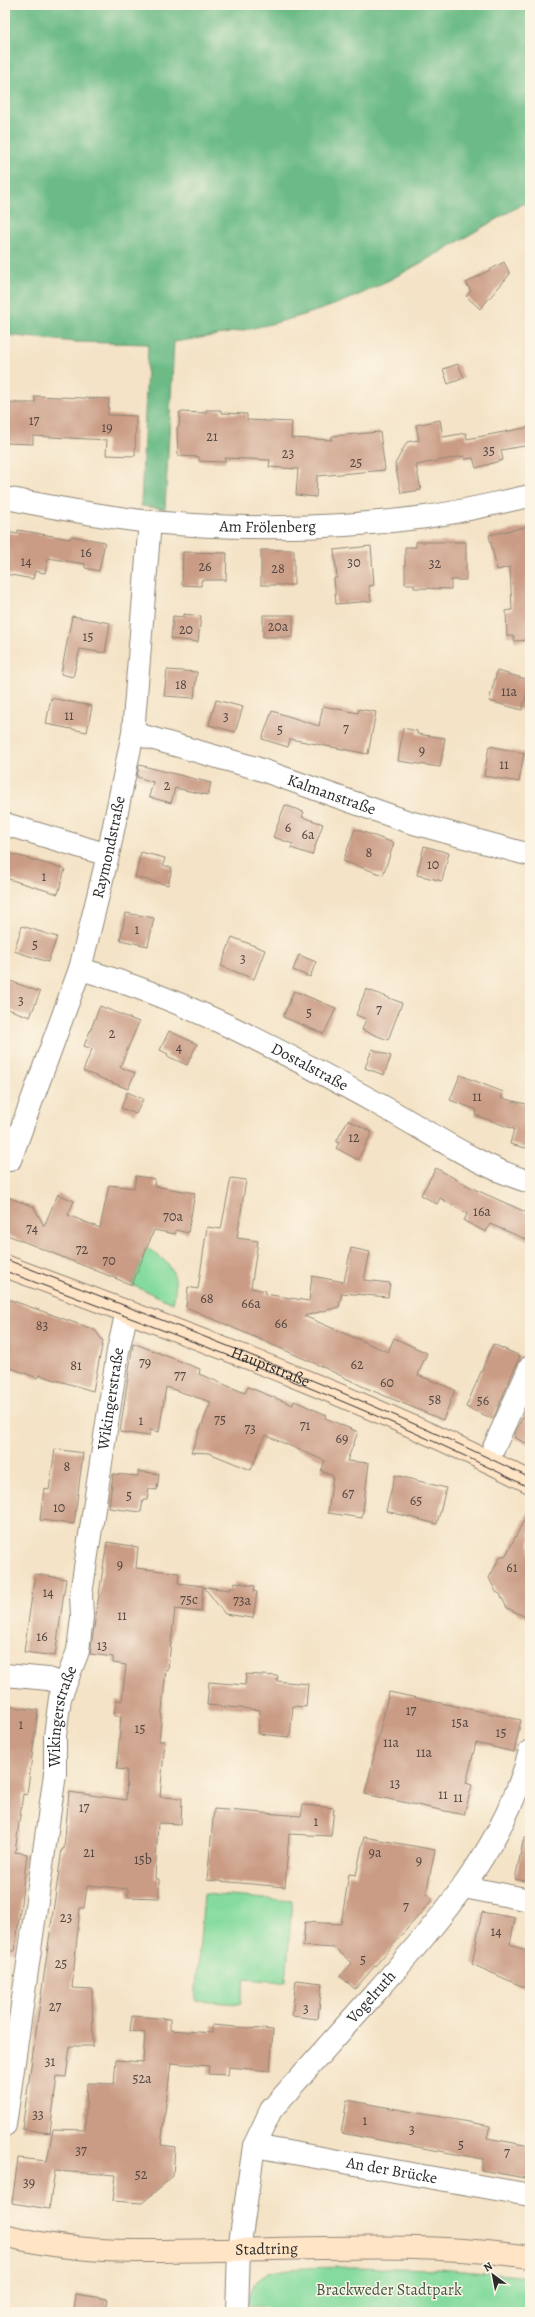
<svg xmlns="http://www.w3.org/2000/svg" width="535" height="2317" font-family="Alegreya,serif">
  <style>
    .green { fill: #85db9f; stroke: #588365 }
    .forest { fill: #6cbb86; stroke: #4c7358 }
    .building { fill: #ca9c85 }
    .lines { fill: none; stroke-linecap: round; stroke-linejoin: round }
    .street-casing { stroke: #908778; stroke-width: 24 }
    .secondary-casing { stroke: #908778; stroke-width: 24 }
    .street { stroke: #fff; stroke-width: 22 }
    .secondary { stroke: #ffe4c6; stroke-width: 22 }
    .tram { stroke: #2b2b2b; stroke-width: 1 }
    .labels { text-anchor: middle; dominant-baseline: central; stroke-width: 3; stroke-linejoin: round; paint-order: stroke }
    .number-label { font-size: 14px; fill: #534742 }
    .street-label { font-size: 16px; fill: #2b2b2b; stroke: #fcf5e5 }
    .park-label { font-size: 16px; fill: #425748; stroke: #fcf5e5 }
  </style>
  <rect width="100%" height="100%" fill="#fcf5e5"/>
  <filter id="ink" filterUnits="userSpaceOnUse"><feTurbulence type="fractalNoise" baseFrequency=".025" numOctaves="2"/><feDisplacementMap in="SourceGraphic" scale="8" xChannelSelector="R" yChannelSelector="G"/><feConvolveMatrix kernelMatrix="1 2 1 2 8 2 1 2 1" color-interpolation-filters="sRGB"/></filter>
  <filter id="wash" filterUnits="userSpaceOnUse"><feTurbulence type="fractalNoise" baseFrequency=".012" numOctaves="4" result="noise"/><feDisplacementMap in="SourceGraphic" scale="16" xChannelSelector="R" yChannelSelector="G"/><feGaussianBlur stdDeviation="0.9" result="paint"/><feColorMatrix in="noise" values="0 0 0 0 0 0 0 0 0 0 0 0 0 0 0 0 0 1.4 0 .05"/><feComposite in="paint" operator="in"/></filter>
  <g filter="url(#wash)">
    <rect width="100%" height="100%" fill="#f4e3c6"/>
    <path class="green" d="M 147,1248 C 172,1264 180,1273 173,1303 L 132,1285 Z
      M 204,1894 L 292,1901 L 286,1982 L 244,1979 L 241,2004 L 195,2001 Z
      M 353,2267 L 439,2269 L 530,2277 L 530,2312 L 296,2312 L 248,2305 C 249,2293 254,2280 266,2274 C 282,2266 333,2268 353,2267 Z"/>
    <path class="forest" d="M 5,5 L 530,5 L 530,200 C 474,231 419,267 361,294 C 302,320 237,333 174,342 L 165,509 L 141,506 L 148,344 L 76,342 L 5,335 Z"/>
    <g id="blocks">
      <path class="building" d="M 504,262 L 510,274 L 480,309 L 466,296 L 471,291 L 466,283 Z
        M 458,364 L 464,378 L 448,384 L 443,369 Z
        M 35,396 L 109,399 L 108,415 L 136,416 L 135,456 L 106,455 L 107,440 L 33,436 L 33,444 L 5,443 L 5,403 L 35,403 Z
        M 206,410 L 221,410 L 221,413 L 247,414 L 247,420 L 292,422 L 291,438 L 332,440 L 332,436 L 380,432 L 385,470 L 317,476 L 316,497 L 296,495 L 298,469 L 269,467 L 270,460 L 225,458 L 225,462 L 199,461 L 199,457 L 178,456 L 177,427 L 179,427 L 180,412 L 206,413 Z
        M 440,420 L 443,437 L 466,433 L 467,439 L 530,427 L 530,445 L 501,450 L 503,460 L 476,468 L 473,458 L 465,459 L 464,456 L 416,465 L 421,490 L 401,493 L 395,464 L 407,442 L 419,440 L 416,425 Z
        M 530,526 L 530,577 L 527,578 L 530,640 L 514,641 L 514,636 L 507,636 L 506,611 L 512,610 L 510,567 L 497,570 L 489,535 Z
        M 18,530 L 70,539 L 71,536 L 105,542 L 99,571 L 85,568 L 85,564 L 48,558 L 45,573 L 35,571 L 33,579 L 5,574 L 5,532 L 18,534 Z
        M 416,542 L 466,542 L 466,580 L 451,580 L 451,589 L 414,588 L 414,584 L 405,584 L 405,547 L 416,547 Z
        M 371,546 L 374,585 L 369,586 L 371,601 L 336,604 L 334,578 L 337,578 L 334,550 Z
        M 261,550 L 294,550 L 294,585 L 261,585 Z
        M 183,552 L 227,553 L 226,580 L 201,580 L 201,586 L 182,585 Z
        M 184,614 L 201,616 L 198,642 L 171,639 L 173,616 L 184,617 Z
        M 263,615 L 293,615 L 293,637 L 263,637 Z
        M 72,616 L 110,623 L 105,653 L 80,649 L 73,677 L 61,674 Z
        M 167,670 L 197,672 L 194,698 L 164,696 Z
        M 497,671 L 530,680 L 522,710 L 489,701 Z
        M 51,698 L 92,706 L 87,732 L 46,724 Z
        M 216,700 L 243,707 L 235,732 L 209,725 Z
        M 323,706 L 358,713 L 359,709 L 376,712 L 368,754 L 290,739 L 288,747 L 262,739 L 272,711 L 319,726 Z
        M 403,728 L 417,731 L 417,734 L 445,738 L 440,767 L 398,761 Z
        M 489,746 L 524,753 L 519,782 L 484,776 Z
        M 139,765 L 211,783 L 208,795 L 175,788 L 171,803 L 149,797 L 153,782 L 137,777 Z
        M 285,805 L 304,812 L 302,817 L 323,824 L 312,855 L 291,848 L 293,844 L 273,837 Z
        M 355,829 L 394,843 L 383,875 L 343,861 Z
        M 424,846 L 449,853 L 442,881 L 417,875 Z
        M 5,852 L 65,869 L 58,894 L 5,878 Z
        M 141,852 L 165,858 L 163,865 L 172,868 L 168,885 L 135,877 Z
        M 126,913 L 154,918 L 148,946 L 120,940 Z
        M 22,926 L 57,937 L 48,962 L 14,951 Z
        M 232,937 L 265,950 L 254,979 L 221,966 Z
        M 299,955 L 316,962 L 310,977 L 293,970 Z
        M 5,979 L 40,992 L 30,1017 L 5,1008 Z
        M 366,989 L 402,1003 L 388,1040 L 362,1030 L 366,1019 L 356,1015 Z
        M 294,991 L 336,1008 L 324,1034 L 283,1017 Z
        M 100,1006 L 139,1022 L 120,1067 L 135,1073 L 128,1089 L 83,1071 L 92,1049 L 84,1046 Z
        M 169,1031 L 197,1044 L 187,1065 L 167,1056 L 168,1054 L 160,1050 Z
        M 372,1049 L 391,1056 L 384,1075 L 365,1068 Z
        M 460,1075 L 503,1092 L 501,1098 L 530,1105 L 530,1149 L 510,1144 L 514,1129 L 475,1115 L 477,1110 L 450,1100 Z
        M 127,1092 L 143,1099 L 136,1114 L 121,1108 Z
        M 348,1120 L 372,1132 L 358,1160 L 336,1148 L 339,1143 L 336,1142 Z
        M 436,1168 L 472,1188 L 530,1214 L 530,1241 L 490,1224 L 486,1232 L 464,1221 L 467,1214 L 440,1198 L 437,1204 L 421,1195 Z
        M 136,1176 L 155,1179 L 154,1186 L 195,1193 L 188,1233 L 176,1230 L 175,1234 L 154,1230 L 132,1285 L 5,1234 L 5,1196 L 34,1207 L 44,1226 L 58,1194 L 74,1201 L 68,1215 L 100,1228 L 109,1185 L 134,1188 Z
        M 231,1178 L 246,1180 L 237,1238 L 258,1241 L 251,1288 L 266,1291 L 265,1294 L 309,1301 L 312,1276 L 344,1282 L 351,1248 L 370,1252 L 364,1280 L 390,1283 L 388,1297 L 342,1293 L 339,1307 L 304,1316 L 388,1352 L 394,1338 L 427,1353 L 418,1375 L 455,1390 L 443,1420 L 366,1388 L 323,1367 L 186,1307 L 188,1287 L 198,1289 L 207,1227 L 221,1229 Z
        M 5,1298 L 95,1330 L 103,1341 L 93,1391 L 39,1375 L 38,1378 L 5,1366 Z
        M 133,1343 L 200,1369 L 199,1374 L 245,1393 L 248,1387 L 293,1405 L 294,1401 L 327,1415 L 325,1418 L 358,1432 L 347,1461 L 369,1463 L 362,1518 L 328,1513 L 333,1476 L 321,1471 L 325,1461 L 265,1435 L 251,1470 L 209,1453 L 191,1452 L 211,1402 L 166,1387 L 159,1432 L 150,1430 L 149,1436 L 120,1432 Z
        M 493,1344 L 520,1356 L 493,1419 L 466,1407 Z
        M 530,1404 L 530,1445 L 515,1438 L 515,1432 Z
        M 55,1449 L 83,1453 L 74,1524 L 40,1520 L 44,1489 L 49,1490 Z
        M 138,1471 L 159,1474 L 157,1490 L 149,1489 L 147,1500 L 143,1500 L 141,1512 L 109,1508 L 113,1474 L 138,1476 Z
        M 395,1475 L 446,1488 L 437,1524 L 386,1511 Z
        M 530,1509 L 530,1619 L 507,1608 L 500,1594 L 496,1592 L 489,1578 L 500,1557 L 506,1555 Z
        M 107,1542 L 138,1547 L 136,1568 L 179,1573 L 178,1583 L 203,1586 L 201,1612 L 175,1609 L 168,1669 L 166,1669 L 159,1741 L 165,1741 L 160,1797 L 182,1798 L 181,1824 L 158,1823 L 155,1879 L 159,1879 L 159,1898 L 128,1897 L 128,1889 L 89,1885 L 87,1887 L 84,1908 L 80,1908 L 72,1988 L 92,1989 L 93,2046 L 70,2046 L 66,2077 L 57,2076 L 50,2133 L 22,2129 L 62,1849 L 64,1849 L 69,1792 L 126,1800 L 127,1770 L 117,1769 L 121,1716 L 114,1716 L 116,1700 L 122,1701 L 126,1665 L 113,1663 L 113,1657 L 90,1654 Z
        M 35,1574 L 66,1579 L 55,1656 L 24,1652 Z
        M 235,1582 L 255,1586 L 254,1591 L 257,1592 L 253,1618 L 225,1614 L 204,1587 L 230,1590 L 230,1588 L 234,1588 Z
        M 246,1674 L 278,1676 L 277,1681 L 308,1684 L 306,1707 L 293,1706 L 290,1737 L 258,1734 L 260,1710 L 207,1705 L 209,1682 L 245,1685 Z
        M 389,1692 L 521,1720 L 514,1752 L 476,1743 L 466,1783 L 472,1785 L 464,1815 L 365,1794 Z
        M 5,1706 L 38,1710 L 27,1795 L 23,1794 L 15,1852 L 27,1854 L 15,1951 L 5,1951 Z
        M 303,1805 L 334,1808 L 331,1836 L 289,1834 L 285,1887 L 207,1880 L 214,1809 L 301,1816 Z
        M 364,1837 L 435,1850 L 426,1894 L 433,1899 L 355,1989 L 340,1976 L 352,1963 L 335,1948 L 303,1946 L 305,1922 L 341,1924 L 349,1874 L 356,1875 Z
        M 524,1838 L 530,1839 L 530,1882 L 515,1879 Z
        M 482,1912 L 515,1918 L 510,1944 L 530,1953 L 530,1990 L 472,1964 Z
        M 296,1980 L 322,1983 L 318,2019 L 292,2016 Z
        M 132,2016 L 170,2019 L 170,2030 L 212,2033 L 212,2025 L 273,2030 L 270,2071 L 229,2067 L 228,2075 L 208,2074 L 209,2066 L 171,2063 L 161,2145 L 175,2147 L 173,2176 L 142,2203 L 113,2201 L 116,2175 L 55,2171 L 49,2209 L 12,2203 L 18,2158 L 47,2161 L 53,2129 L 85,2130 L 87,2083 L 114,2084 L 116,2060 L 143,2062 L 145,2033 L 130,2031 Z
        M 347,2100 L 490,2126 L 487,2138 L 530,2146 L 530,2179 L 481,2170 L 483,2159 L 341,2133 Z
        M 76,2294 L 108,2299 L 106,2312 L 74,2312 Z"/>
    </g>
  </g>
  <g filter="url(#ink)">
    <use href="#blocks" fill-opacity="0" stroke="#908778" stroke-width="1"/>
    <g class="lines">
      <g class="street-casing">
        <g id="street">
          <path id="s1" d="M 5,498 C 54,507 102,517 151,522 C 242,530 336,529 426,517 C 461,512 496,503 530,496"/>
          <path id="s2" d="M 133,733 L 256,768 L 406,821 L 530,855"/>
          <path d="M 5,824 L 108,855"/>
          <path id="s3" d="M 80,969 C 184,998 286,1053 380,1105 C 428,1131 477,1166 530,1182"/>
          <path id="s4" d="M 5,1158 L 10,1160 L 80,969 L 108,855 L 133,733 L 150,521"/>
          <path d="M 488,1461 L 530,1367"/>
          <path d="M 5,1675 L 48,1679 L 64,1684"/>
          <path d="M 464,1887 L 530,1900"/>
          <path id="s5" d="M 5,2125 L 55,1774 L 55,1736 L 60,1698 L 78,1651 L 82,1617 L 81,1594 L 118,1351 L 127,1311"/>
          <path id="s6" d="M 254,2146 L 530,2195"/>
          <path id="s7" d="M 237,2312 L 239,2250 L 254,2146 L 271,2110 C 306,2070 341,2031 376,1992 C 440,1920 505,1846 530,1751"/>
        </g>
      </g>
      <g class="secondary-casing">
        <g id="secondary">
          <path id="s8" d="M 5,1266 C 182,1332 361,1397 530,1482"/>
          <path id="s9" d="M 5,2235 C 73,2254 146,2252 216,2250 C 320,2249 426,2242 530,2257"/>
        </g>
      </g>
      <use href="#street" class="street"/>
      <use href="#secondary" class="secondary"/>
      <path class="tram" d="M 5,1259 C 181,1328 360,1394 530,1478
        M 5,1271 C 183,1338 360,1401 530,1488"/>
    </g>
  </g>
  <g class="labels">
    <g class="number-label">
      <text x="34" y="420">17</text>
      <text x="107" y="427">19</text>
      <text x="212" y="436">21</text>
      <text x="489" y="450">35</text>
      <text x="288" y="453">23</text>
      <text x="356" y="462">25</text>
      <text x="86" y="552">16</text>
      <text x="26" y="561">14</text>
      <text x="354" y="562">30</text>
      <text x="435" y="563">32</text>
      <text x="205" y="566">26</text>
      <text x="278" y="568">28</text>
      <text x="278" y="626">20a</text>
      <text x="186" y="629">20</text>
      <text x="88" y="636">15</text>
      <text x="181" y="684">18</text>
      <text x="509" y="691">11a</text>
      <text x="69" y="715">11</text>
      <text x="226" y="716">3</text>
      <text x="346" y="728">7</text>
      <text x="280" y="729">5</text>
      <text x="422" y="750">9</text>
      <text x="504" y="764">11</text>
      <text x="167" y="785">2</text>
      <text x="288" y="827">6</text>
      <text x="308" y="834">6a</text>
      <text x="369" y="852">8</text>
      <text x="433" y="864">10</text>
      <text x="44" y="876">1</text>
      <text x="137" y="929">1</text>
      <text x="35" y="944">5</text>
      <text x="243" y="958">3</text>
      <text x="21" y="1000">3</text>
      <text x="379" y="1009">7</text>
      <text x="309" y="1012">5</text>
      <text x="112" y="1033">2</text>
      <text x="179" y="1047">4</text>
      <text x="477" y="1096">11</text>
      <text x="354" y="1137">12</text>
      <text x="482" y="1211">16a</text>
      <text x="173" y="1216">70a</text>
      <text x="32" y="1228">74</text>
      <text x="82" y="1249">72</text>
      <text x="109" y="1260">70</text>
      <text x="207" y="1298">68</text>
      <text x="251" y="1303">66a</text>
      <text x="281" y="1323">66</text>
      <text x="42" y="1325">83</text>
      <text x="145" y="1362">79</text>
      <text x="357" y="1364">62</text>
      <text x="76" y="1365">81</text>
      <text x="180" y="1375">77</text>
      <text x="387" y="1382">60</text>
      <text x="435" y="1399">58</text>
      <text x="483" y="1400">56</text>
      <text x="220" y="1419">75</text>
      <text x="141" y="1420">1</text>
      <text x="305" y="1425">71</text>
      <text x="250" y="1428">73</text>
      <text x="342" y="1438">69</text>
      <text x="67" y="1466">8</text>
      <text x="348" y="1493">67</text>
      <text x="129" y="1495">5</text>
      <text x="416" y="1500">65</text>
      <text x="59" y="1507">10</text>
      <text x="120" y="1564">9</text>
      <text x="512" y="1567">61</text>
      <text x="48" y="1592">14</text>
      <text x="189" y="1599">75c</text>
      <text x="242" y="1600">73a</text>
      <text x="122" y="1615">11</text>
      <text x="42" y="1636">16</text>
      <text x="102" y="1645">13</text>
      <text x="411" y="1710">17</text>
      <text x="460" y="1722">15a</text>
      <text x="21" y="1724">1</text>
      <text x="140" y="1728">15</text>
      <text x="501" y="1732">15</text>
      <text x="391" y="1742">11a</text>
      <text x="424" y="1752">11a</text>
      <text x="395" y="1783">13</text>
      <text x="443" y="1794">11</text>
      <text x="458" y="1797">11</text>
      <text x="84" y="1807">17</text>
      <text x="316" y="1821">1</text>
      <text x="89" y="1852">21</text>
      <text x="375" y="1852">9a</text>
      <text x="143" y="1859">15b</text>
      <text x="419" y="1860">9</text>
      <text x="406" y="1906">7</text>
      <text x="66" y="1917">23</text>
      <text x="496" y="1931">14</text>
      <text x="363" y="1959">5</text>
      <text x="61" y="1963">25</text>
      <text x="55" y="2006">27</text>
      <text x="306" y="2008">3</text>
      <text x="50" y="2061">31</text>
      <text x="142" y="2078">52a</text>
      <text x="38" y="2114">33</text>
      <text x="365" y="2120">1</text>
      <text x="412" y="2129">3</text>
      <text x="461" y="2144">5</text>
      <text x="81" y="2150">37</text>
      <text x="507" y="2152">7</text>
      <text x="141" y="2174">52</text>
      <text x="29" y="2182">39</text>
    </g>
    <g class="street-label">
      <text stroke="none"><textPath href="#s1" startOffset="265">Am Frölenberg</textPath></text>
      <text stroke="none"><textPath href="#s2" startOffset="208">Kalmanstraße</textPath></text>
      <text stroke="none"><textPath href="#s4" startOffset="334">Raymondstraße</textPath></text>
      <text stroke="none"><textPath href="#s3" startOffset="250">Dostalstraße</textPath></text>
      <text stroke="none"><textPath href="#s8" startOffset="284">Hauptstraße</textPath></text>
      <text stroke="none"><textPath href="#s5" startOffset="736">Wikingerstraße</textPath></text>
      <text stroke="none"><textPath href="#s5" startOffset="413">Wikingerstraße</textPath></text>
      <text stroke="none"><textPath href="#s7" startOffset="358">Vogelruth</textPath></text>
      <text stroke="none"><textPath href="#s6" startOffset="140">An der Brücke</textPath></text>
      <text stroke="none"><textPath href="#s9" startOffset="263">Stadtring</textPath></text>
    </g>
    <g class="park-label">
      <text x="389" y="2290">Brackweder Stadtpark</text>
    </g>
  </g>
  <rect width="535" height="2317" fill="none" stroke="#fcf5e5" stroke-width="20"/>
  <g transform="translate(493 2275) rotate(328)" stroke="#fcf5e5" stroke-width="3" paint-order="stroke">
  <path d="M0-3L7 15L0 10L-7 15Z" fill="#2b2b2b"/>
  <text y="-6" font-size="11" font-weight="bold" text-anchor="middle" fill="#2b2b2b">N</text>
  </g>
</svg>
